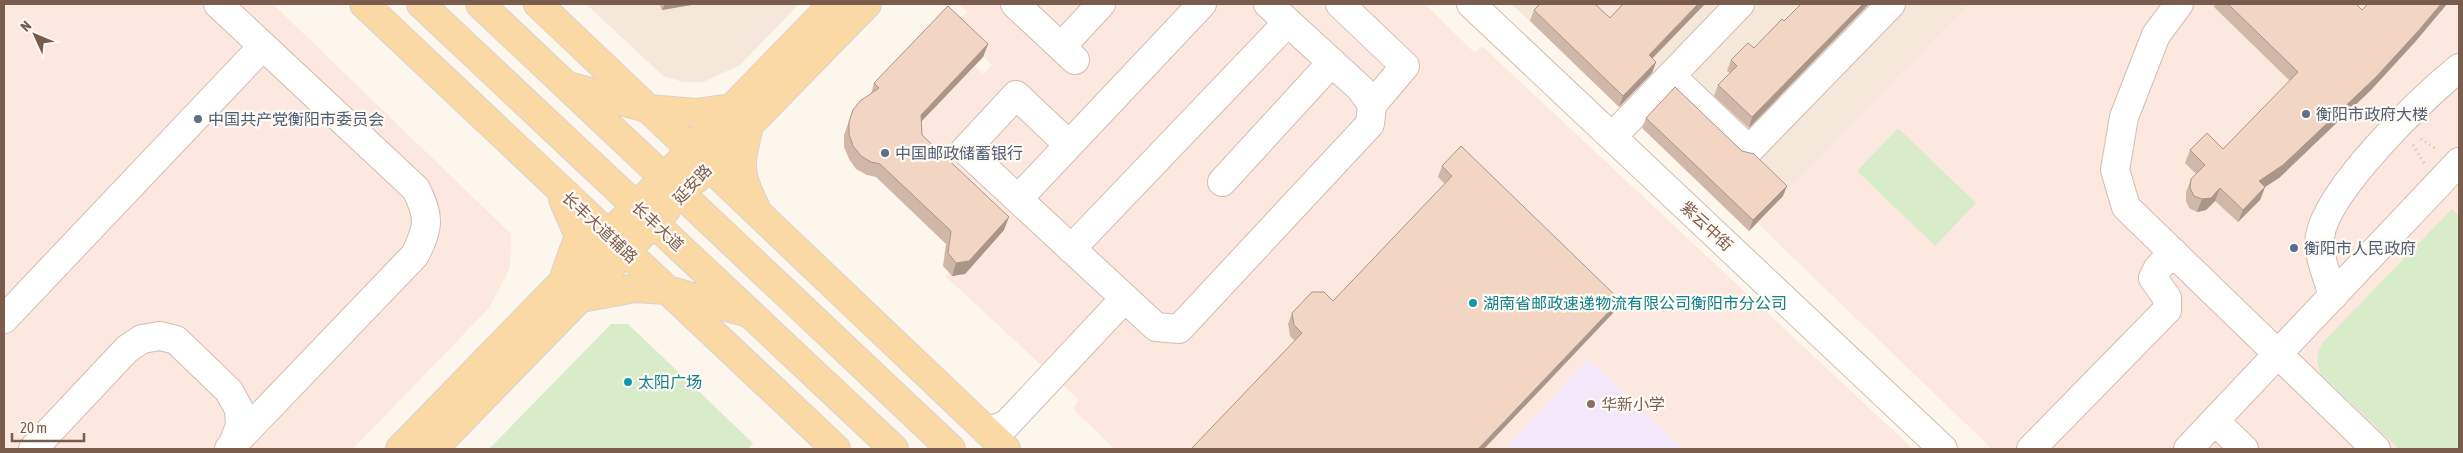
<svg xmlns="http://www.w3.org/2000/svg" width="2463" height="453" font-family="'Asap Condensed','Noto Sans SC',sans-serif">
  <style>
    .residential { fill: #f5e8da }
    .commercial { fill: #fde8e0 }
    .education { fill: #f3e8fa }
    .green { fill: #d8ecc9 }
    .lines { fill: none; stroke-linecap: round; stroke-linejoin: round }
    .minor-casing { stroke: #d1beb0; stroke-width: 30 }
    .major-casing { stroke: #dad1cd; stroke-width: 30 }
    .path { stroke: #d9b8a5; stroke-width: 3; stroke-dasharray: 1 4; stroke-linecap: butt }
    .minor { stroke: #fff; stroke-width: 28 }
    .major { stroke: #fbd9a5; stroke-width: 28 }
    .wall { fill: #d1b7a8 }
    .shaded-wall { fill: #aa9588 }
    .building { fill: #f3d5c3; stroke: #aa9588 }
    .service-dot { fill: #5c6f8a; stroke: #fffaf3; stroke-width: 2 }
    .culture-dot { fill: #0f9aa8; stroke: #fffaf3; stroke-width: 2 }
    .education-dot { fill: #8d6e63; stroke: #fffaf3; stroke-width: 2 }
    .labels { text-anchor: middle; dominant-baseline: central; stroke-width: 4.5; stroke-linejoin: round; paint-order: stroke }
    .service-label { font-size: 16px; fill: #4e5e75; stroke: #fffaf3; text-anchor: start }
    .street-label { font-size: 16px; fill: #7a5c4d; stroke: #fffaf3 }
    .culture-label { font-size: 16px; fill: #0d838f; stroke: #fffaf3; text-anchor: start }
    .education-label { font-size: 16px; fill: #785e54; stroke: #fffaf3; text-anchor: start }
  </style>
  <rect width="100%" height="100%" fill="#fdf6ec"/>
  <path class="residential" d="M 586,4 L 799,4 L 740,65 L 703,82 L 683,82 L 663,76 Z
    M 1511,4 L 1547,4 L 1530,21 Z
    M 1579,4 L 1970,4 L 1783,196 Z"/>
  <path class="commercial" d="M 4,4 L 273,4 L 511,234 L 510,268 L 489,308 L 353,449 L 4,449 Z
    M 958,4 L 1425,4 L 1475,53 L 1482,46 L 1913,449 L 1684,449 L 1589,360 L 1506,449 L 1115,449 L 1074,410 L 1074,406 L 1079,400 L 945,276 L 948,273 L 960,276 L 965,274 L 970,266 L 917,148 L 916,127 L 975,66 L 983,74 L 992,65 L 952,27 L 967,12 Z
    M 1970,4 L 2459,4 L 2459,449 L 1992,449 L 1757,223 Z"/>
  <path class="education" d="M 1588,359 L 1684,449 L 1505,449 Z"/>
  <path class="green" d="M 1898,128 L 1976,203 L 1935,246 L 1857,171 Z
    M 2452,209 L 2459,216 L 2459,449 L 2399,449 L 2321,374 C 2316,362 2316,355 2322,343 Z
    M 611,324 L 628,324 L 753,443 L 749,449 L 489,449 Z"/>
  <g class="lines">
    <g class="minor-casing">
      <path id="minor" d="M 218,4 L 416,189 C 430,218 429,226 415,255 L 229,449
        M 1015,4 L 1075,60
        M 1340,4 L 1405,66 L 1372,105
        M 1471,4 L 1943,449
        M 2179,4 L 2156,35 L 2124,117 L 2115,170 L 2126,207 L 2376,449
        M 1061,47 L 1101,4
        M 1671,76 L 1749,150 L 1891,4
        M 1612,137 L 1740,4
        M 1069,145 L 1016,95 L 965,150 L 1156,327 L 1179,329 L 1370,124 L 1372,105 L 1361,89 L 1268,4
        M 1222,182 L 1332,62
        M 1018,199 L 1202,4
        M 1071,249 L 1288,22
        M 2333,296 C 2328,278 2317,254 2320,236 C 2328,189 2421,99 2459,68
        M 4,319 L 263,46
        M 2215,421 L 2244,449
        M 987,431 L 1006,425 L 1125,298
        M 33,449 L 127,349 L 142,339 L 160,336 L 176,340 L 229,391 L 239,409 L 240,426 L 232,446
        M 2031,449 L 2167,310 L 2167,298 L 2153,278 L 2158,268 L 2173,252
        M 2188,449 L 2459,162"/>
    </g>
    <g class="major-casing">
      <path id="major" d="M 364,4 L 836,449
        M 421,4 L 894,449
        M 480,4 L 951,449
        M 538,4 L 1006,449
        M 572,87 L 650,109 L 695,113 L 732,108
        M 749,126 C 740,163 737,172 755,206
        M 696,179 L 867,4
        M 563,199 L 579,236 L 565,275
        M 581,298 L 635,288 L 667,290 L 745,312
        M 400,449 L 833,4
        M 433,449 L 666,210"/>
    </g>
    <path class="path" d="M 2421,139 L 2436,149
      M 2413,145 L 2424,163"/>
    <use href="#minor" class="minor"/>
    <use href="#major" class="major"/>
  </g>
  <path class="wall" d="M 659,4 L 697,4 L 662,10 Z
    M 1801,4 L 1749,128 L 1714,96 L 1718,85 L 1730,73 L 1727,71 L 1731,60 L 1754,48 L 1784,21 Z
    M 2215,4 L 2356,4 L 2362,10 L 2368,4 L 2447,4 L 2415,42 L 2371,90 L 2279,178 L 2265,187 L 2260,200 L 2238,222 L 2215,201 L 2206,210 L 2197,212 L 2189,208 L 2186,201 L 2186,192 L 2191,179 L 2196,174 L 2185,163 L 2190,150 L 2223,149 L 2290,81 L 2214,7 Z
    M 1534,10 L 1610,18 L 1656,62 L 1652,73 L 1619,107 L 1530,21 Z
    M 988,44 L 983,57 L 921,122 L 922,135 L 1004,230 L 965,274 L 952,276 L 943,266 L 946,244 L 876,177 L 867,175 L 856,169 L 849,159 L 844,147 L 844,135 L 853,110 L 871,94 L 874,83 Z
    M 1646,118 L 1783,196 L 1749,231 L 1642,128 Z
    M 1442,166 L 1620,300 L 1616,310 L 1295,341 L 1290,336 L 1288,324 L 1292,313 L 1333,301 L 1445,184 L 1438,177 Z"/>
  <path class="shaded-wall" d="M 665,4 L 697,4 L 662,10 Z
    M 1698,4 L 1705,4 L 1645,66 L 1649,55 Z
    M 1863,4 L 1869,4 L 1749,128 L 1752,117 Z
    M 2441,4 L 2447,4 L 2415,42 L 2371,90 L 2279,178 L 2265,187 L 2260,200 L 2238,222 L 2243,210 L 2259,181 Z
    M 988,44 L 983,57 L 916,127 L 921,115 Z
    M 1656,62 L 1652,73 L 1619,107 L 1623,96 Z
    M 1787,186 L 1783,196 L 1749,231 L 1753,220 Z
    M 2220,188 L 2215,201 L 2206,210 L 2197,212 L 2202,199 Z
    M 1009,217 L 1004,230 L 965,274 L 952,276 L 956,263 Z
    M 1620,300 L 1616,310 L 1484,449 L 1478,449 Z"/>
  <path class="building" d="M 1540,4 L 1595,4 L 1610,18 L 1623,4 L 1698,4 L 1649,55 L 1656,62 L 1623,96 L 1534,10 Z
    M 1801,4 L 1863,4 L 1752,117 L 1718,85 L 1737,66 L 1731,60 L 1748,43 L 1754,48 L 1782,19 L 1784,21 Z
    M 2228,4 L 2356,4 L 2362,10 L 2368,4 L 2441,4 L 2420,29 L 2376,77 L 2283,165 L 2259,181 L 2265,187 L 2243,210 L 2220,188 L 2211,198 L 2202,199 L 2194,196 L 2190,188 L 2191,179 L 2205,165 L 2190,150 L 2207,133 L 2223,149 L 2298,72 Z
    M 948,6 L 988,44 L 921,115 L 922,135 L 1009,217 L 969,261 L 956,263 L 948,253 L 951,231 L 880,164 L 871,162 L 861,156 L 853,146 L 849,134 L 849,122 L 853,110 L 860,101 L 879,88 L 874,83 Z
    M 1675,87 L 1742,151 L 1754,154 L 1787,186 L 1753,220 L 1646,118 Z
    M 1461,146 L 1620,300 L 1478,449 L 1191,449 L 1302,333 L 1294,325 L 1292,313 L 1312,292 L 1324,292 L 1333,301 L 1452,176 L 1442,166 Z"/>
  <g class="service-dot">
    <circle cx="2306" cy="114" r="5"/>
    <circle cx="198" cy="119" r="5"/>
    <circle cx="885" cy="153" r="5"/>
    <circle cx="2294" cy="248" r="5"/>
  </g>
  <g class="culture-dot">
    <circle cx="1473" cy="303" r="5"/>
    <circle cx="628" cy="382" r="5"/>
  </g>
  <circle class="education-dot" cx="1591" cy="404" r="5"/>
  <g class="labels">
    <g class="service-label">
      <text x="2316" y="114">衡阳市政府大楼</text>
      <text x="208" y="119">中国共产党衡阳市委员会</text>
      <text x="895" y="153">中国邮政储蓄银行</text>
      <text x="2304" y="248">衡阳市人民政府</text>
    </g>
    <g class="street-label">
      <text transform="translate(692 184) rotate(-46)">延安路</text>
      <text transform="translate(658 226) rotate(43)">长丰大道</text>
      <text transform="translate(1707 226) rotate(43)">紫云中街</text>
      <text transform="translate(600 227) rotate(43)">长丰大道辅路</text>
    </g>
    <g class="culture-label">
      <text x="1483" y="303">湖南省邮政速递物流有限公司衡阳市分公司</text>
      <text x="638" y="382">太阳广场</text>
    </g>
    <g class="education-label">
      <text x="1601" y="404">华新小学</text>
    </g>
  </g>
  <rect width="2463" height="453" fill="none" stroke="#7a5c4d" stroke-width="10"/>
  <g transform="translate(35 35) rotate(314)" stroke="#fffaf3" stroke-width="4" paint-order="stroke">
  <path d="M0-4L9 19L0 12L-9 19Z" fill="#7a5c4d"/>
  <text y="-8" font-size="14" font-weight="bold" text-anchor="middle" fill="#7a5c4d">N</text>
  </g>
  <path d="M12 433v8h72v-8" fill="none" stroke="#7a5c4d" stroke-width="2.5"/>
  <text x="20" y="433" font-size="15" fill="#7a5c4d" stroke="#fffaf3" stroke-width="4" paint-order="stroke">20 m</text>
</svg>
